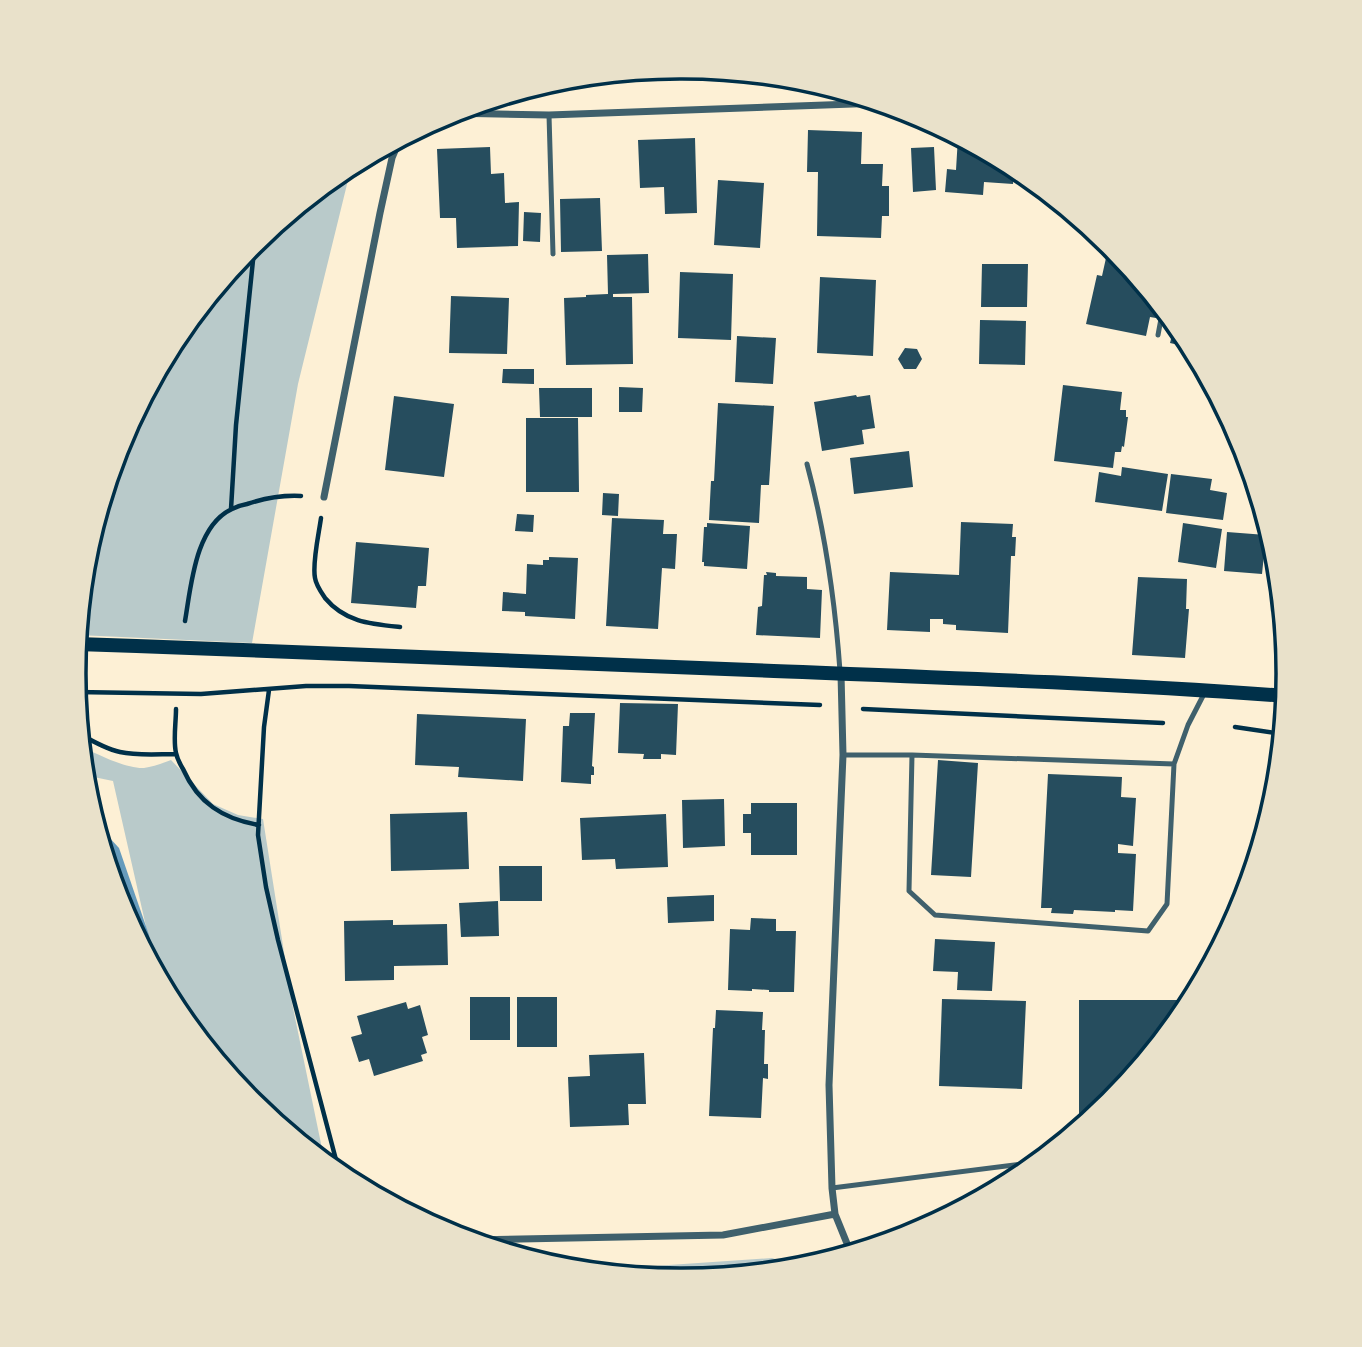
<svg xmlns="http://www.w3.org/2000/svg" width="1362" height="1347" font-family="'DejaVu Sans',sans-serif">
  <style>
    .green { fill: #b9caca }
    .water { fill: #669bbc }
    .building { fill: #264d5e }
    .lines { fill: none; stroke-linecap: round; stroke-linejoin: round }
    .path { stroke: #003049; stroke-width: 4.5 }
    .service { stroke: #3f606c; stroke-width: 5 }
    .minor { stroke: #3f606c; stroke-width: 7 }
    .secondary { stroke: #003049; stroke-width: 14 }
    .rim { fill: none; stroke: #003049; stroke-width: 3.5 }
  </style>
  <rect width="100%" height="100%" fill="#fdf0d5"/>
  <path class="green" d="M 352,164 L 298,384 L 252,643 L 78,635 L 86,555 L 120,441 L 177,336 L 252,244 L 344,169 Z
    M 81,746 C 96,754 127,769 144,768 C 152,767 163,763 171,760 L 213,804 L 238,815 L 263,819 L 292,1003 L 325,1163 L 252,1102 L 176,1010 L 157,975 L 113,781 L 84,775 Z
    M 772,1258 L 797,1266 L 794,1269 L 681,1280 L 581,1271 Z"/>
  <path class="water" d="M 94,821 L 119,848 L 149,935 L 156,972 L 120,905 Z"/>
  <path class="building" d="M 808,130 L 862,132 L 861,164 L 883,164 L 882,186 L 889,186 L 889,216 L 882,216 L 881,238 L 817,236 L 818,172 L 807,172 Z
    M 958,137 L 1014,167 L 1013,184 L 984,182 L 983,195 L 945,192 L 947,169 L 956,170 Z
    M 695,138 L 697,213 L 665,214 L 664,187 L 640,188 L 638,140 Z
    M 490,147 L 491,174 L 504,173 L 505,203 L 519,202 L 518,246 L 457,248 L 456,218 L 440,218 L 437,149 Z
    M 934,147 L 936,190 L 913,192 L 911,148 Z
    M 718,180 L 764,183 L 760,248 L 714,245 Z
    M 600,198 L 602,251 L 561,252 L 560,199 Z
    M 524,212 L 541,213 L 540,242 L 523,241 Z
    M 648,254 L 649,293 L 613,294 L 613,297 L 632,297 L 633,364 L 566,365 L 564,298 L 586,297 L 586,295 L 608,294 L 607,255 Z
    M 1106,258 L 1125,262 L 1154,297 L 1153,301 L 1159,304 L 1156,318 L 1150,317 L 1146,336 L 1086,324 L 1097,275 L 1102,276 Z
    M 982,264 L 1028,264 L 1027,307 L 981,307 Z
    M 680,272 L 733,274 L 731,340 L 678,338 Z
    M 820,277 L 876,280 L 873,356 L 817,353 Z
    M 451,296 L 509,298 L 507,354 L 449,353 Z
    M 980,320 L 1026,321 L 1025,365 L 979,364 Z
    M 1175,323 L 1186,337 L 1192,348 L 1170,343 Z
    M 737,336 L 776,338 L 773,384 L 735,382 Z
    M 905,348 L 917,349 L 922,359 L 916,369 L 904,369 L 898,359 Z
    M 503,369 L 534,369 L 534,384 L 502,383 Z
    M 1063,385 L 1122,392 L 1120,410 L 1126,410 L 1126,417 L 1128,417 L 1124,447 L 1122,446 L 1121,452 L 1115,452 L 1113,468 L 1054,461 Z
    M 619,387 L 643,388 L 642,412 L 619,412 Z
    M 539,388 L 592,388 L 592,417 L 540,417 Z
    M 856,395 L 857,397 L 870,395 L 875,428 L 862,430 L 864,444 L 822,451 L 814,402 Z
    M 394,396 L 454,404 L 444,477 L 385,470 Z
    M 718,403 L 774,406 L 769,485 L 761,485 L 759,523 L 709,520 L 711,481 L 714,481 Z
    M 526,418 L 578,418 L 579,492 L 526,492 Z
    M 909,451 L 913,487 L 854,494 L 850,458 Z
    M 1122,467 L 1168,474 L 1162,511 L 1095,502 L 1099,472 L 1121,476 Z
    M 1171,474 L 1212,479 L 1210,490 L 1227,493 L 1223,520 L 1166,513 Z
    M 603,493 L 619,494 L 618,516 L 602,515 Z
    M 517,514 L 534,515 L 533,532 L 515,531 Z
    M 612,518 L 664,520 L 663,534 L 677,534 L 675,569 L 662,568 L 658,629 L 606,626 Z
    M 961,522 L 1013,524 L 1012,537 L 1016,537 L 1015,556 L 1011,556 L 1008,633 L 956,630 L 956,625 L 943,624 L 943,619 L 930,619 L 930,632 L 887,630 L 890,572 L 959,575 Z
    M 707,523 L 750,526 L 747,569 L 704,566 L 704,562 L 702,562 L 704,527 L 707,527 Z
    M 1183,523 L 1222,529 L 1216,568 L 1178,562 Z
    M 1227,532 L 1266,535 L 1262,574 L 1224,571 Z
    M 356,542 L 429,548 L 426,586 L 418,586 L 416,608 L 351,603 Z
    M 549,557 L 578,558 L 575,619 L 525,616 L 525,612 L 502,611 L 503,592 L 526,594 L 527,564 L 543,565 L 543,560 L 549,560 Z
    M 766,572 L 776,573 L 776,576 L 807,577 L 807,589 L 822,590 L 820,638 L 756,635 L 758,607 L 762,606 L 764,575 L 767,575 Z
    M 1138,577 L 1187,579 L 1186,609 L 1189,609 L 1185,658 L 1132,655 Z
    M 620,703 L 678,704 L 676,755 L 661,754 L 661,759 L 643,759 L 644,754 L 618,753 Z
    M 570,713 L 595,713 L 592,766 L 594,767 L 594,775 L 591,775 L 591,784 L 561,782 L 563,726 L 569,726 Z
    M 417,714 L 526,719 L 523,781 L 458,777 L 459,767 L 415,765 Z
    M 938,760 L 978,763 L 971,877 L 931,875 Z
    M 1048,774 L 1122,777 L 1121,797 L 1136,798 L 1133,846 L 1118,844 L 1118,853 L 1136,854 L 1133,911 L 1115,910 L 1115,912 L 1074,910 L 1073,914 L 1051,913 L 1052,908 L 1041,908 Z
    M 724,799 L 725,846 L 683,848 L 682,800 Z
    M 751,803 L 797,803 L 797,855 L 751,855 L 751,833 L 743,833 L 743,814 L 751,814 Z
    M 467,812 L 469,869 L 391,871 L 390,814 Z
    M 666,814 L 668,867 L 616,869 L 615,859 L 582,860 L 580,818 Z
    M 499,866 L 542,866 L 542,901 L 500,901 Z
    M 714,895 L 714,921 L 668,923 L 667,897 Z
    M 498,901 L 499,936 L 461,937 L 459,903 Z
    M 751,918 L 776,919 L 776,931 L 796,931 L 794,992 L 769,992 L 769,990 L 752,989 L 752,991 L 728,990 L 730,929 L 750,930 Z
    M 393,920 L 393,925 L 447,924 L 448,965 L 394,966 L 394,980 L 345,981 L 344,921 Z
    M 935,939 L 995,942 L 992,991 L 957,990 L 958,972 L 933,971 Z
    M 470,997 L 510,997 L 510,1040 L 470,1040 Z
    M 517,997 L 557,997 L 557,1047 L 517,1047 Z
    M 942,999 L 1026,1001 L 1022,1089 L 939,1086 Z
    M 1079,1000 L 1191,1000 L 1185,1011 L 1110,1103 L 1084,1124 L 1079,1124 Z
    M 406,1002 L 408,1009 L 420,1005 L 428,1035 L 422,1037 L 427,1053 L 421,1055 L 423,1061 L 374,1076 L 369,1059 L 359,1062 L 351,1037 L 362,1034 L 357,1016 Z
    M 716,1010 L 763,1012 L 762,1030 L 765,1030 L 764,1064 L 768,1064 L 768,1079 L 763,1078 L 761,1118 L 709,1116 L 713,1028 L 715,1028 Z
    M 644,1053 L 646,1104 L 628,1104 L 629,1125 L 570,1127 L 568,1077 L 590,1076 L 589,1055 Z"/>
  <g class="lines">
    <path class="path" d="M 231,509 L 236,425 L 255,241
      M 321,518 C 319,533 312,563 315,578 C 316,585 321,592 325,598 C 345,622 370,624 400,627
      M 185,621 C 191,587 195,526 232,509 C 236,507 242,505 247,504 C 265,498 282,495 301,496
      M 269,690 L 264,727 L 258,835 L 266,887 L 278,940 L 340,1175
      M 76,692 L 201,694 L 306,686 L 349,686 L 820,705
      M 176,709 C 176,723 173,740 176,753 C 177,758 180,764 183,769 C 198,803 223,819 259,825
      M 863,709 L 1163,723
      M 1235,727 L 1282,734
      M 80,734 C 92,741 106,749 120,752 C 138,756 158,754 176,754"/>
    <path class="service" d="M 549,115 L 553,254
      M 1158,335 L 1163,308
      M 807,464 C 825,531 835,601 840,671
      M 843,755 L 912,755 L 1174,764 L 1188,725 L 1205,692
      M 912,755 L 909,891 L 935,915 L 1148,931 L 1167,904 L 1174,764
      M 832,1188 L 1038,1162
      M 834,1258 L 848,1246"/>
    <path class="minor" d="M 448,113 L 549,115 L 881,103
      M 324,497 L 380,213 L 392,158 L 400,139
      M 841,674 L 843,755 L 829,1085 L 832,1188 L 835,1214 L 848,1246 L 852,1253
      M 468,1240 L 723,1235 L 835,1214"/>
    <path class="secondary" d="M 77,644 C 302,651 527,661 751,670 C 929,677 1108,683 1286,696"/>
  </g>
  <path d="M0 0H1362V1347H0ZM680 79H682A594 594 0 0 1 1276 673V674A594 594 0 0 1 682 1268H680A594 594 0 0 1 86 674V673A594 594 0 0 1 680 79Z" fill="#e9e1ca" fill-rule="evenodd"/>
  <path class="rim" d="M680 79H682A594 594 0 0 1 1276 673V674A594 594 0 0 1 682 1268H680A594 594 0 0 1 86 674V673A594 594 0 0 1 680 79Z"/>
</svg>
